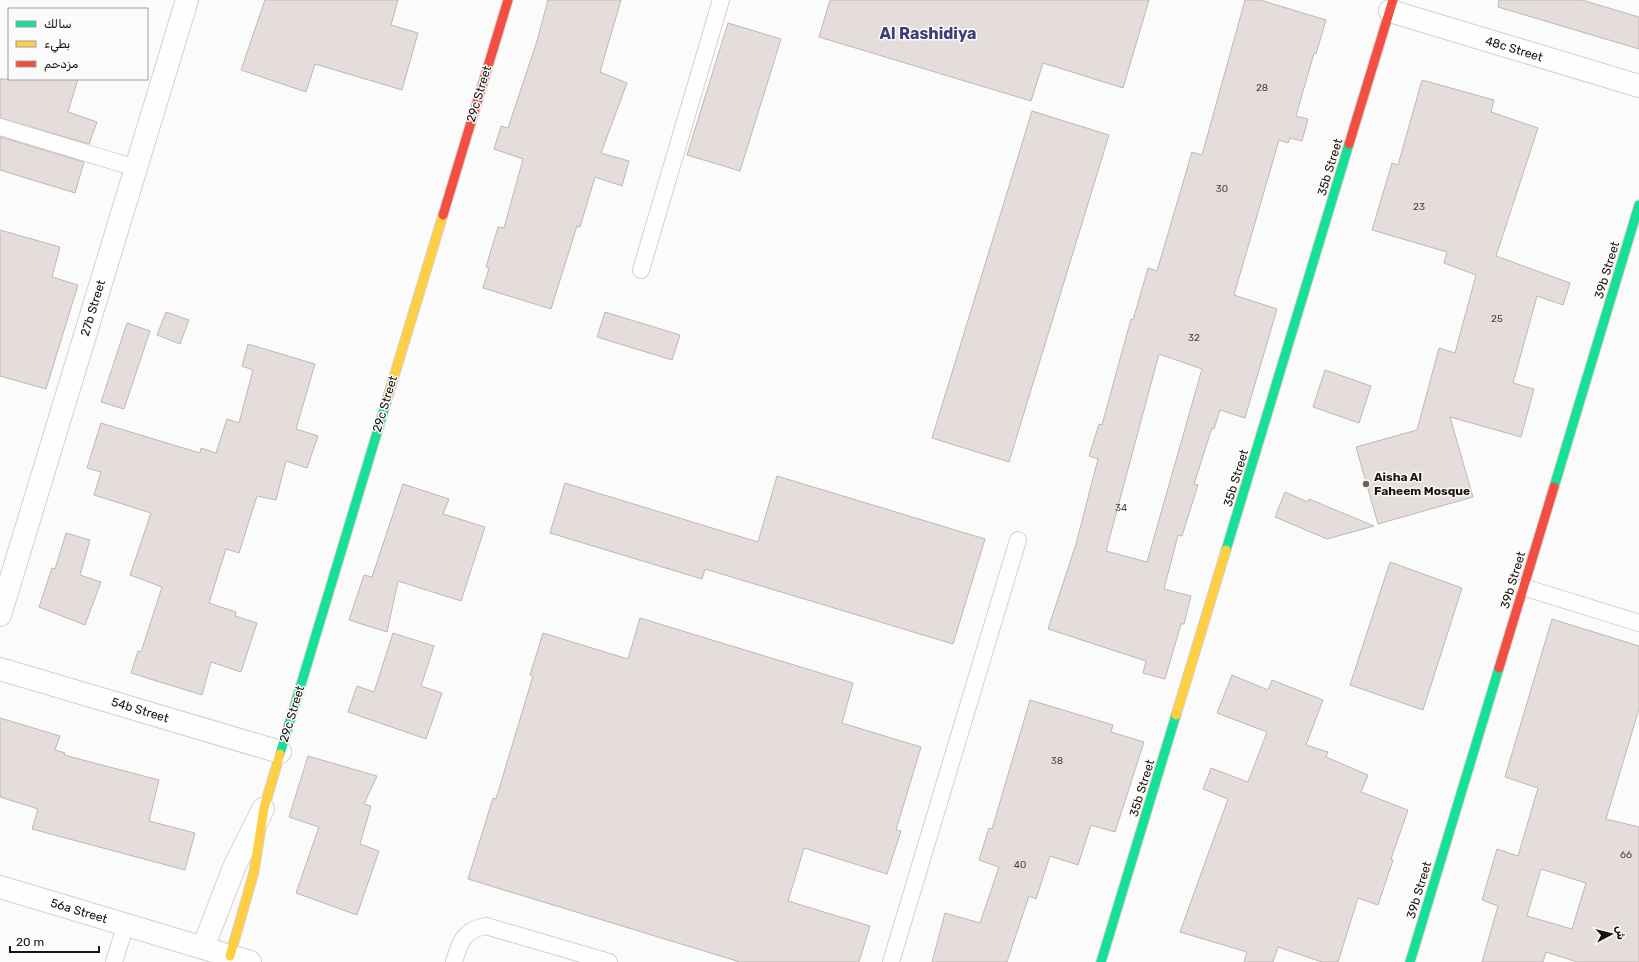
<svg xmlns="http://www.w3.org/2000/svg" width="1639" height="962" font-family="Rubik,Vazirmatn,sans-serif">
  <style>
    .building { fill: #e5dddb; stroke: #beb7b5; fill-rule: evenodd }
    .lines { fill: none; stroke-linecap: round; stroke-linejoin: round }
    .lane-casing { stroke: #d5d0cc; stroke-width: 18 }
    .street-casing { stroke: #d5d0cc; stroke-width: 24 }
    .fast-casing { stroke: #d5d0cc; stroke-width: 11 }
    .slow-casing { stroke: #d5d0cc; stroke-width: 11 }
    .jam-casing { stroke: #d5d0cc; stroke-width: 11 }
    .lane { stroke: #fefefe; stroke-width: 16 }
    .street { stroke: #fefefe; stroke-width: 22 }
    .fast { stroke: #16e098; stroke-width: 9 }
    .slow { stroke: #ffcf43; stroke-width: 9 }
    .jam { stroke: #f24e42; stroke-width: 9 }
    .poi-dot { fill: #6a645e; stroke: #fbfbfb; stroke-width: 1.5 }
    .labels { text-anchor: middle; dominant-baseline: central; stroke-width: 3; stroke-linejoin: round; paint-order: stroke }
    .number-label { font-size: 10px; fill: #4e453e }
    .street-label { font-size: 12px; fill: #1c120a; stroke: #fbfbfb }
    .poi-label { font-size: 12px; font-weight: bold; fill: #1c120a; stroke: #fbfbfb; text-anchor: start }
    .district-label { font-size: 16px; font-weight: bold; fill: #3f3c79; stroke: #fbfbfb }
  </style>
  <rect width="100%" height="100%" fill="#fbfbfb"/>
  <path class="building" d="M 265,0 L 398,0 L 391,25 L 418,33 L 402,90 L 315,64 L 306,92 L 241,70 Z
    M 548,0 L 621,0 L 600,72 L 627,83 L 601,153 L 629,161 L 622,186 L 595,177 L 580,227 L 577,226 L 551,309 L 483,288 L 489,268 L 486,267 L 498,227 L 504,228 L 523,159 L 494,149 L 501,126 L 508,128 L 537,41 Z
    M 830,0 L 1149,0 L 1123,88 L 1043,63 L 1031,101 L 819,37 Z
    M 1245,0 L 1260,0 L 1326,20 L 1316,54 L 1314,53 L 1296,116 L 1308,119 L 1302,141 L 1290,138 L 1288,143 L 1279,140 L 1234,295 L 1277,309 L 1245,418 L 1220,410 L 1214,429 L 1212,428 L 1194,484 L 1198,485 L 1182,536 L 1178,535 L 1164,589 L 1191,596 L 1184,624 L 1181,624 L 1165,679 L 1143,673 L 1146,661 L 1048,629 L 1076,544 L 1098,459 L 1089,456 L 1099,424 L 1102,425 L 1131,319 L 1133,320 L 1148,268 L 1157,271 L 1192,152 L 1202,155 ZM 1159,354 L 1202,369 L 1147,562 L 1106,551 Z
    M 1499,0 L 1582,0 L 1639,17 L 1639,49 L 1498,7 Z
    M 728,23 L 781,39 L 740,171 L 687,155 Z
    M 0,79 L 78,79 L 68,112 L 97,122 L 89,144 L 0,118 Z
    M 1422,80 L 1494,100 L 1491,112 L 1538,128 L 1496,256 L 1570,283 L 1563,305 L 1537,296 L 1513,383 L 1534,389 L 1521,437 L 1450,417 L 1473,497 L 1378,524 L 1356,447 L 1417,430 L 1439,348 L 1455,353 L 1476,275 L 1444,263 L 1447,252 L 1372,230 L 1392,163 L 1398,165 Z
    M 1032,111 L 1109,135 L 1009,462 L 932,438 Z
    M 0,137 L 84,162 L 75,193 L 0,170 Z
    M 0,230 L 60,247 L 52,277 L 78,285 L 46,389 L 0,376 Z
    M 166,312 L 189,320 L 180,344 L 157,335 Z
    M 605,312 L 680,335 L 672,360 L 597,337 Z
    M 127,323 L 150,331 L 124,409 L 101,402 Z
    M 248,344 L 315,364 L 296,429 L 318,436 L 307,468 L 286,461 L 276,500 L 257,496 L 239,553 L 226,549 L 209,603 L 236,612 L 235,616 L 257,623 L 241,672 L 211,662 L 202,695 L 131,673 L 138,651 L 141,652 L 162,587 L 130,575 L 151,513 L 94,495 L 101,472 L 87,468 L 101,423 L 200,453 L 201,448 L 216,453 L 227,419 L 239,423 L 253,370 L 242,366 Z
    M 1325,370 L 1371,386 L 1359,423 L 1313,407 Z
    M 777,476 L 985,539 L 953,644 L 705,569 L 702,579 L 550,533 L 565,483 L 758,542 Z
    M 403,484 L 449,499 L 443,514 L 485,527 L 461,601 L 398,581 L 387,632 L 349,620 L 364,575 L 372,577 Z
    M 1285,492 L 1308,502 L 1309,499 L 1374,526 L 1327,539 L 1275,517 Z
    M 66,533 L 90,540 L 80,575 L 101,582 L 85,625 L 39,607 L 52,568 L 55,569 Z
    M 1390,562 L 1462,588 L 1423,710 L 1350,685 Z
    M 640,618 L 853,683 L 842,723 L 921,747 L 896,830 L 901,831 L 887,874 L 804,848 L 788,901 L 870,926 L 859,962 L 740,962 L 468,879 L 493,798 L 496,799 L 533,676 L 530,675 L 543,633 L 628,659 Z
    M 1552,619 L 1639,646 L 1639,709 L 1606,819 L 1639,827 L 1639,962 L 1577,962 L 1546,952 L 1543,962 L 1482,962 L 1498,906 L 1482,900 L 1497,849 L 1518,856 L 1538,788 L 1505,777 ZM 1541,869 L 1586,883 L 1572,929 L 1527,916 Z
    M 393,633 L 434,646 L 421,686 L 442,693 L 426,739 L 348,712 L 357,686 L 374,692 Z
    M 1232,675 L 1268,690 L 1272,680 L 1323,700 L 1306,745 L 1328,752 L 1326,757 L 1368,775 L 1361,792 L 1408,810 L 1391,859 L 1393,860 L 1378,905 L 1358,898 L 1338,962 L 1322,962 L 1278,947 L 1273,962 L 1244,962 L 1247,952 L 1180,932 L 1228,799 L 1203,789 L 1211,768 L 1248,782 L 1267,732 L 1217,713 Z
    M 1030,700 L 1113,725 L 1111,732 L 1144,742 L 1115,832 L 1091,825 L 1078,865 L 1050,856 L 1036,899 L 1029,896 L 1007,962 L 932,962 L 945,913 L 980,923 L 999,867 L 979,860 L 989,828 L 992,829 Z
    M 0,718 L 60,736 L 55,750 L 65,753 L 64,755 L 159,780 L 149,821 L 195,833 L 185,870 L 32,829 L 38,809 L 0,797 Z
    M 308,756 L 377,776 L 364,804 L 371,806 L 360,844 L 379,851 L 357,915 L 296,893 L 319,827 L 289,817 Z"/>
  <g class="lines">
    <g class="lane-casing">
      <path id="lane" d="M 0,127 L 136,168
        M 641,270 L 721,0
        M 1523,587 L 1639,623
        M 114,962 L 126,924
        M 454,962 C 460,942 463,930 486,926 L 609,962
        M 891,962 L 1018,540"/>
    </g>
    <g class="street-casing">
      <path id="street" d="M 1390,11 L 1639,86
        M 0,615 L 187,0
        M 0,669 L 280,752
        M 0,887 L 250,962
        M 203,948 L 235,865 L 263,809"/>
    </g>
    <g class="fast-casing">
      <path id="fast" d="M 1554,487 L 1639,205
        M 1226,550 L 1349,144
        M 280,754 L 389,393
        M 1101,962 L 1176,715
        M 1410,962 L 1499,668"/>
    </g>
    <g class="slow-casing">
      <path id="slow" d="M 389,393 L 443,215
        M 1176,715 L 1226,550
        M 230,956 L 254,872 L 264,808 L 280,754"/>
    </g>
    <g class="jam-casing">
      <path id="jam" d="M 1349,144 L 1393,0
        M 443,215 L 508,0
        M 1499,668 L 1554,487"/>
    </g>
    <use href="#lane" class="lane"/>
    <use href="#street" class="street"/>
    <use href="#fast" class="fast"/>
    <use href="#slow" class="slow"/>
    <use href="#jam" class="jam"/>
  </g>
  <circle class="poi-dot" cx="1366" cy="484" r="4"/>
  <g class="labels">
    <g class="number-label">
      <text x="1262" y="88">28</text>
      <text x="1222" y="189">30</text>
      <text x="1419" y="207">23</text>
      <text x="1497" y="319">25</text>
      <text x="1194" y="338">32</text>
      <text x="1121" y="508">34</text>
      <text x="1057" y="761">38</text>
      <text x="1626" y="855">66</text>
      <text x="1020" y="865">40</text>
    </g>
    <g class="street-label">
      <text transform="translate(1514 49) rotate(17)">48c Street</text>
      <text transform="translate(479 94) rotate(-73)">29c Street</text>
      <text transform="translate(1330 167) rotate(-73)">35b Street</text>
      <text transform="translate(1607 270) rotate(-73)">39b Street</text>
      <text transform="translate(93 308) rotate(-73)">27b Street</text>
      <text transform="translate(385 404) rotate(-73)">29c Street</text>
      <text transform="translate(1236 478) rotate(-73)">35b Street</text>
      <text transform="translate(1513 580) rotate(-73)">39b Street</text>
      <text transform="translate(140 710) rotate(17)">54b Street</text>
      <text transform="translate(292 714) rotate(-73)">29c Street</text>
      <text transform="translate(1142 788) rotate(-73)">35b Street</text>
      <text transform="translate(1419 890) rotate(-73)">39b Street</text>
      <text transform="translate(79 911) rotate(17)">56a Street</text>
    </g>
    <g class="poi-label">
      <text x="1374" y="477">Aisha Al<tspan x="1374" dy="14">Faheem Mosque</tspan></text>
    </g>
    <g class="district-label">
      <text x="928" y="33">Al Rashidiya</text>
    </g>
  </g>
  <rect x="8" y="8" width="140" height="72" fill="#fbfbfb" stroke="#a29e9b"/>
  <rect x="16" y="21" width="20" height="6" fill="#16e098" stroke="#a29e9b"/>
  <text x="44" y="28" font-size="12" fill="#1c120a">سالك</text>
  <rect x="16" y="41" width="20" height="6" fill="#ffcf43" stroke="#a29e9b"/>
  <text x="44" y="48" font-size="12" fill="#1c120a">بطيء</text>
  <rect x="16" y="61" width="20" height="6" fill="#f24e42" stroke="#a29e9b"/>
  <text x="44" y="68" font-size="12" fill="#1c120a">مزدحم</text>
  <g transform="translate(1611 934) rotate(83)" stroke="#fbfbfb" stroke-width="3" paint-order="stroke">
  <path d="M0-3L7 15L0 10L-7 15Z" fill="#1c120a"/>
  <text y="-6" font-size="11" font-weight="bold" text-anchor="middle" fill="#1c120a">ش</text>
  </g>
  <path d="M10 946v6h89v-6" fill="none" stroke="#1c120a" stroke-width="2"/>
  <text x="16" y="946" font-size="12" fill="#1c120a" stroke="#fbfbfb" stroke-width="3" paint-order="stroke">20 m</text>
</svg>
